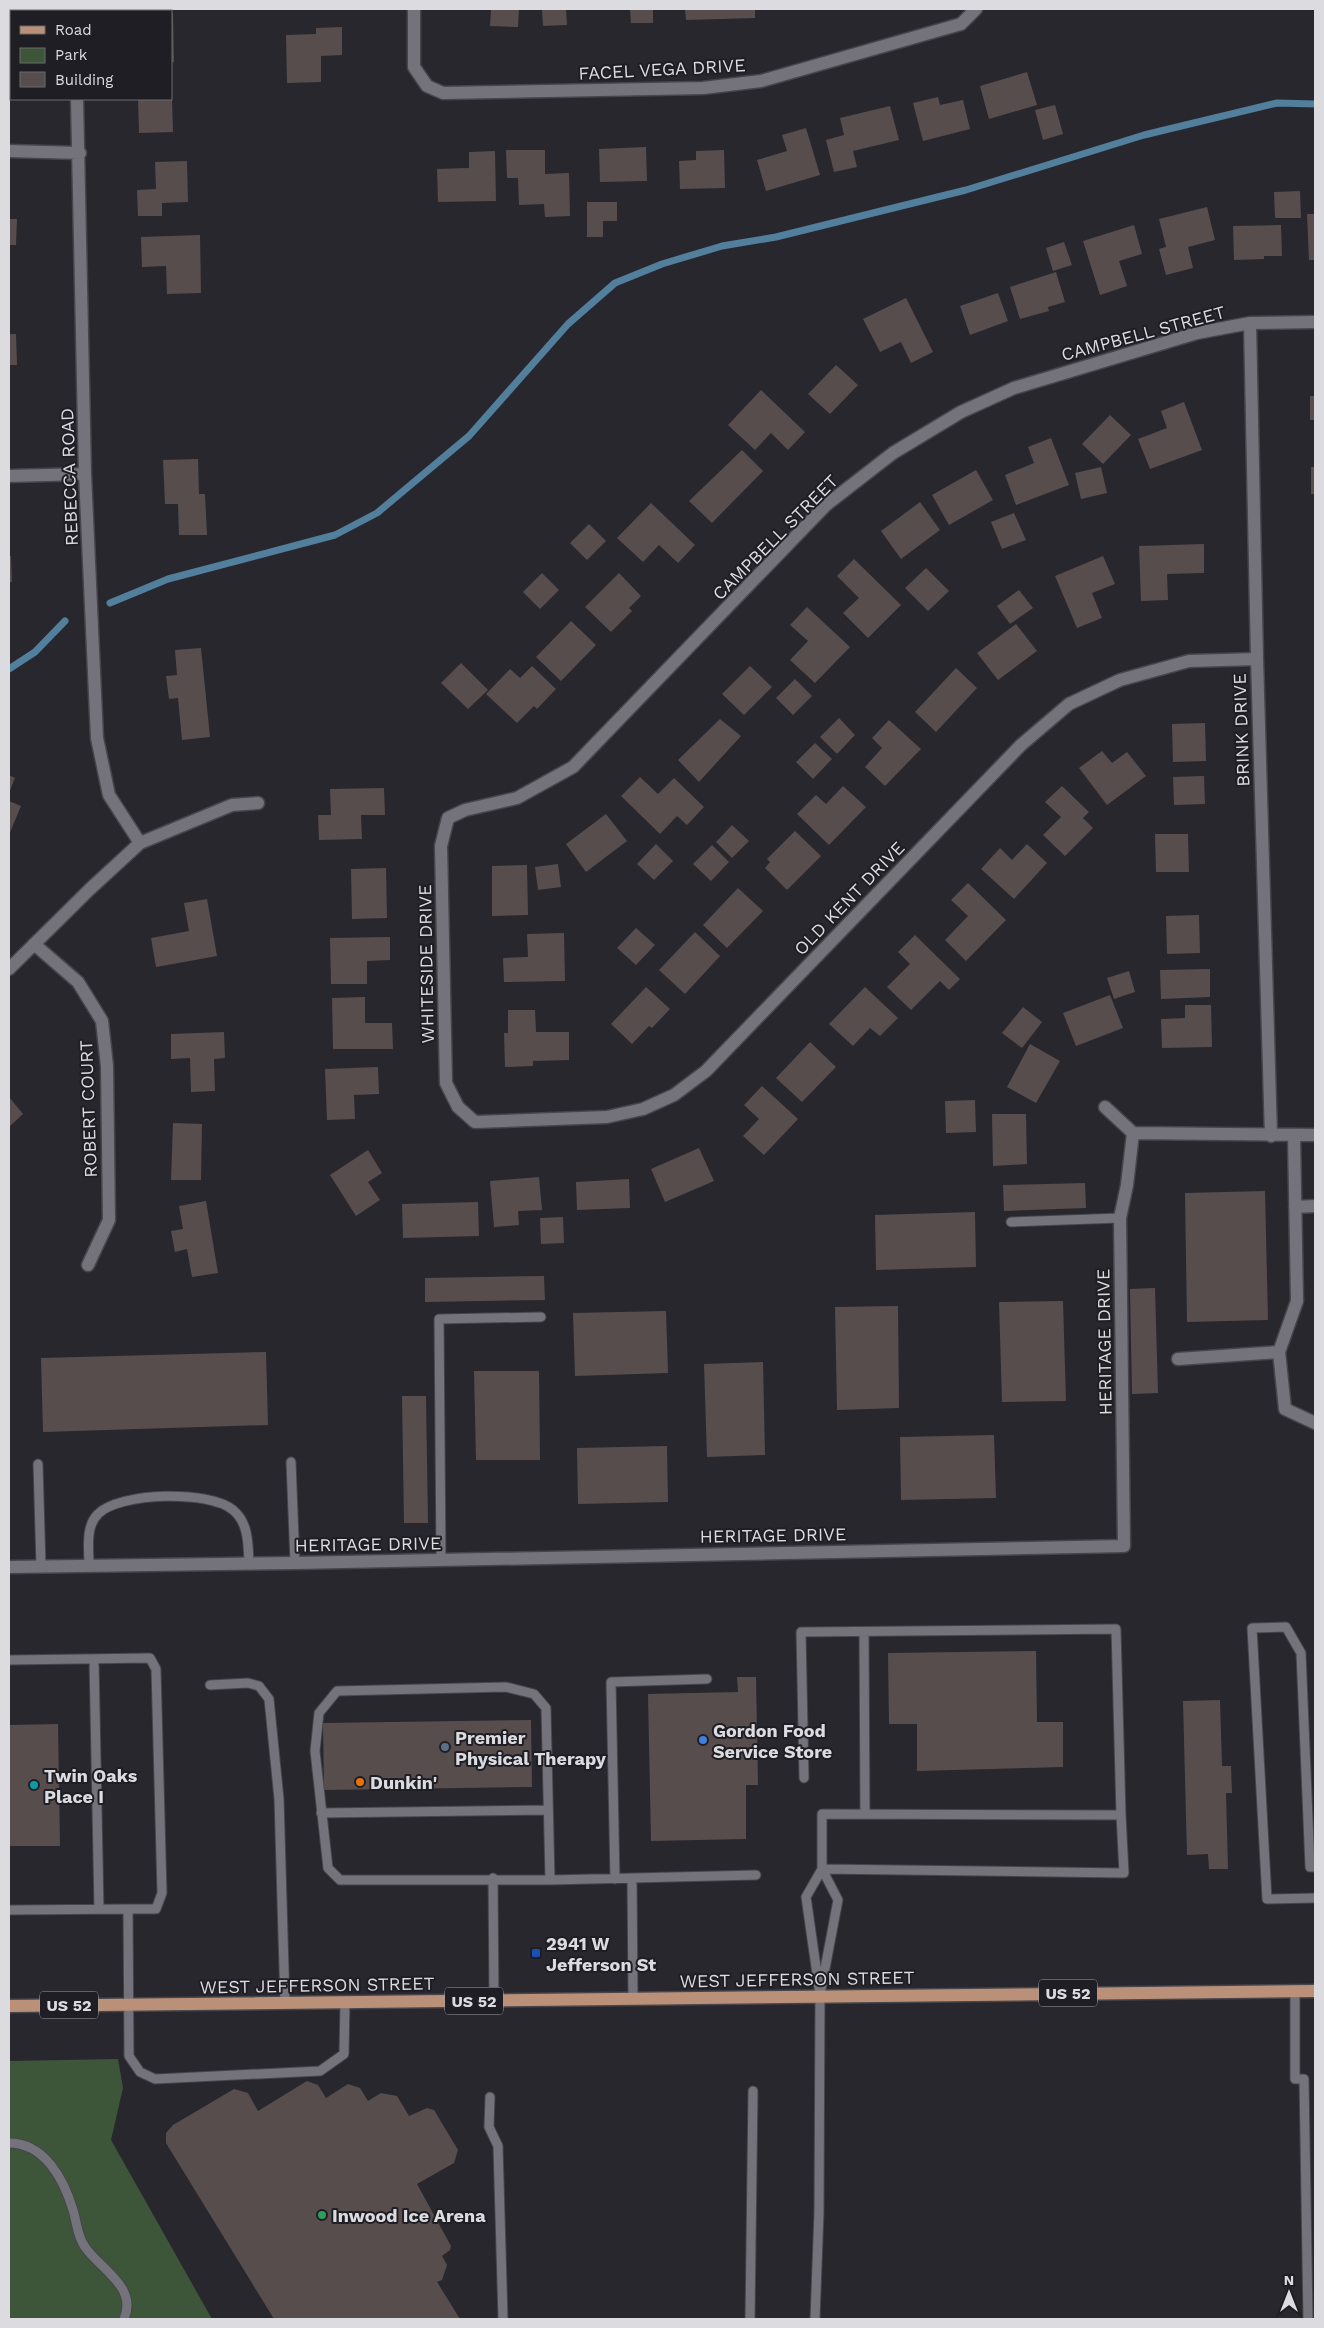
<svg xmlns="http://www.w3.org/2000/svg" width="1324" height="2328" font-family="'Work Sans',sans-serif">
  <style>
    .green { fill: #3d5639 }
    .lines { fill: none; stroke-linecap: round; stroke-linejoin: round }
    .stream { stroke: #517f9c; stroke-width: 7 }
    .building { fill: #574d4d }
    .service-casing { stroke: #46454b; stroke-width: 11 }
    .minor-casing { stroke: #46454b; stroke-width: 15 }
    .primary-casing { stroke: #46454b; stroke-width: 15 }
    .service { stroke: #74737c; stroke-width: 9 }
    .minor { stroke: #74737c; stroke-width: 12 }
    .primary { stroke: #ba9178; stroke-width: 12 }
    .shop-dot { fill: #3f7fe0; stroke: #1e1e24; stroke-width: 2 }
    .service-dot { fill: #5c6f8a; stroke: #1e1e24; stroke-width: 2 }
    .food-dot { fill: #e8710a; stroke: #1e1e24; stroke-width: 2 }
    .culture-dot { fill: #0f9aa8; stroke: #1e1e24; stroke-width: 2 }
    .transit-dot { fill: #1a4fb4; stroke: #1e1e24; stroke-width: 2 }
    .leisure-dot { fill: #2e9e5b; stroke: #1e1e24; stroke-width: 2 }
    .labels { text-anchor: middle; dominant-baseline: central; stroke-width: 4; stroke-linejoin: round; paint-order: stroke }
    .shield { fill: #1e1e24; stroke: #a2a2a8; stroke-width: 1 }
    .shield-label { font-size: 16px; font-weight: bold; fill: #dbdbe0 }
    .street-label { font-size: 18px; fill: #dbdbe0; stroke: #1e1e24 }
    .poi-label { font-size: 18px; font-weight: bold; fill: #dbdbe0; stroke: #1e1e24; text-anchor: start }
  </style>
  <rect width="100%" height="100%" fill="#28272e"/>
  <path class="green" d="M 118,2059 L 123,2088 L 111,2140 L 212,2319 L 9,2319 L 9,2061 Z"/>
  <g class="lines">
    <path class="stream" d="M 110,603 L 168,579 L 335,535 L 377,513 L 469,436 L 568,324 L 615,283 L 662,264 L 722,246 L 776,237 L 966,190 L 1144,135 L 1277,103 L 1315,104
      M 9,669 L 35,652 L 65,621"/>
  </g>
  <path class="building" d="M 491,9 L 519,9 L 518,27 L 490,26 Z
    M 542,9 L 566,9 L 567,25 L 543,26 Z
    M 630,9 L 653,9 L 653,23 L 631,23 Z
    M 685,9 L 755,9 L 755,18 L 686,20 Z
    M 171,13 L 173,13 L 174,62 L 171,62 Z
    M 342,27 L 342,55 L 321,56 L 321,82 L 287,83 L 286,35 L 316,34 L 316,28 Z
    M 1027,72 L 1037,105 L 989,119 L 980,86 Z
    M 938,97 L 940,105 L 963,100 L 970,129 L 923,141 L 913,103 Z
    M 138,99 L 172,99 L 173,132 L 139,133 Z
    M 1055,105 L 1063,134 L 1043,140 L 1035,110 Z
    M 890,106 L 899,140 L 853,151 L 857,167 L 834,172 L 826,140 L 844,135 L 840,118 Z
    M 806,128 L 820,175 L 766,191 L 757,160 L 787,151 L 782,135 Z
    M 646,147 L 647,181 L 600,182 L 599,149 Z
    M 506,150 L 545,150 L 545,174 L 569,173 L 570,216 L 545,217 L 544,204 L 519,205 L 518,178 L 507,178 Z
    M 724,150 L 725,188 L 680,189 L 679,161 L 696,160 L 696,151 Z
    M 495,151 L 496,201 L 438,202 L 437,169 L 469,168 L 469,152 Z
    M 187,161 L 188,202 L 162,203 L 162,216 L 138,216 L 137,190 L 156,189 L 155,162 Z
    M 1300,191 L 1301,218 L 1275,218 L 1274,192 Z
    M 587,202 L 617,202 L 617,221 L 603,221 L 603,237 L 587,237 Z
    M 1207,207 L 1215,240 L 1188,247 L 1193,268 L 1166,275 L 1159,249 L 1166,247 L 1159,219 Z
    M 1307,214 L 1315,214 L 1315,260 L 1309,260 Z
    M 9,219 L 17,219 L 16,245 L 9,245 Z
    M 1134,225 L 1142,254 L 1119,261 L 1127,286 L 1100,295 L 1083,241 Z
    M 1281,225 L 1282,256 L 1264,256 L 1264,259 L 1234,260 L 1233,226 Z
    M 200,235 L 201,293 L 167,294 L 166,266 L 142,267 L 141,237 Z
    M 1064,242 L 1072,265 L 1053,271 L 1046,248 Z
    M 1056,272 L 1065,302 L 1048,307 L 1049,311 L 1020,319 L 1010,287 Z
    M 998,293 L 1008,321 L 970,335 L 960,306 Z
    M 906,298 L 933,352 L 911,363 L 901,342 L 880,352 L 863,319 Z
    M 9,334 L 16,334 L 17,365 L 9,365 Z
    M 836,365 L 858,385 L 830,414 L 808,394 Z
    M 761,390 L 805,432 L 788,450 L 771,433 L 755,450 L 728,425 Z
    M 1310,396 L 1315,396 L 1315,420 L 1310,420 Z
    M 1184,402 L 1202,450 L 1150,469 L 1138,439 L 1167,428 L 1161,411 Z
    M 1110,415 L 1131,435 L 1103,464 L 1082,444 Z
    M 1051,438 L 1069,485 L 1016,505 L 1005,475 L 1034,463 L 1028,447 Z
    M 742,450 L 763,471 L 712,523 L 689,501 Z
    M 198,459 L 199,494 L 205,494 L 207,535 L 179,535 L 178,504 L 165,504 L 163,460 Z
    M 1101,467 L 1107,493 L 1081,499 L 1075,473 Z
    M 1311,467 L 1315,467 L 1315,494 L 1311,494 Z
    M 976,470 L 993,500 L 949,525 L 932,495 Z
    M 920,502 L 940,530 L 901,559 L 881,531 Z
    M 651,503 L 695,545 L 678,563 L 659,545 L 643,562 L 617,538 Z
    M 1014,513 L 1026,540 L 1002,549 L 991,522 Z
    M 589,524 L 606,541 L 587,560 L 570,543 Z
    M 1204,544 L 1204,573 L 1167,574 L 1168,600 L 1141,601 L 1139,546 Z
    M 9,556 L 11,556 L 12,582 L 9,582 Z
    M 1103,556 L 1115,584 L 1092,593 L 1102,618 L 1077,628 L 1055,576 Z
    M 854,559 L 901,605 L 868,638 L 843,613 L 859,598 L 837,576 Z
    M 926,568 L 949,591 L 928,611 L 905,588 Z
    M 542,573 L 559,590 L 540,609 L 523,592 Z
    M 619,573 L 641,596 L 629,608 L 632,611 L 611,632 L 585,607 Z
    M 1019,590 L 1033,608 L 1010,624 L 997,606 Z
    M 807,607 L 850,647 L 815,683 L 790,660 L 808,641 L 790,625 Z
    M 571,621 L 596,645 L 561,681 L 536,657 Z
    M 1016,624 L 1037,651 L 998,680 L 977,653 Z
    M 201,648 L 210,737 L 182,740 L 178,698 L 169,699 L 166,676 L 177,675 L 175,650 Z
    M 461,663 L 488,690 L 468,709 L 441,683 Z
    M 532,666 L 556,689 L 537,709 L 534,706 L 517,723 L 486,694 L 510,669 L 520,678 Z
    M 750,666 L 772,687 L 744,715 L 722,694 Z
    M 956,668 L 977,688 L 936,732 L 915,712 Z
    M 795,679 L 812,696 L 793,715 L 776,698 Z
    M 839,718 L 855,735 L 837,754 L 820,737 Z
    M 720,719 L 741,736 L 699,782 L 678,760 Z
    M 889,720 L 921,749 L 885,786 L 865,767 L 882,748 L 872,738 Z
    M 1205,723 L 1206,761 L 1173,762 L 1172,724 Z
    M 815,743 L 832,759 L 813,779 L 796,762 Z
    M 1102,751 L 1112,763 L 1127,752 L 1146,776 L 1107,805 L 1079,768 Z
    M 9,775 L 15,778 L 9,793 Z
    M 1204,776 L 1205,804 L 1174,805 L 1173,777 Z
    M 640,777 L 658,794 L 674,778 L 704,807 L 687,825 L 677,816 L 660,834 L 621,796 Z
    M 843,786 L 866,807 L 829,845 L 797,814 L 816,795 L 826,804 Z
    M 1062,786 L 1089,812 L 1083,818 L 1093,828 L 1065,856 L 1043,835 L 1061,817 L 1045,802 Z
    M 384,788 L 385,815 L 361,815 L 362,839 L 319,840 L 318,815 L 331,815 L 330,789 Z
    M 9,801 L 21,806 L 9,835 Z
    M 606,814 L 627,841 L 586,872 L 566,844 Z
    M 732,825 L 749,841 L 732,858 L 716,842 Z
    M 795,831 L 821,856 L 787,890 L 765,868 L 770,862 L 767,859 Z
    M 1155,834 L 1188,834 L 1189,872 L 1156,872 Z
    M 656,844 L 673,861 L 654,880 L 637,864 Z
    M 1027,844 L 1047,863 L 1014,899 L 981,869 L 1000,848 L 1012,860 Z
    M 712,845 L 729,862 L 711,881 L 693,864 Z
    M 558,864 L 561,887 L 538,890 L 535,867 Z
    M 527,865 L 528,915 L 492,916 L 492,866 Z
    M 386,868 L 387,918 L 352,919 L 351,869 Z
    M 968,883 L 1006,920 L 966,961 L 945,940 L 968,916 L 951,900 Z
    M 738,888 L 763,911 L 727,948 L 703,925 Z
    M 207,899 L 217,956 L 156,967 L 151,938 L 189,931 L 184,903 Z
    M 1199,915 L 1200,953 L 1167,954 L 1166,916 Z
    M 636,928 L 655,945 L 636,965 L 617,948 Z
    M 695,932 L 720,956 L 685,994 L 659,970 Z
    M 564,933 L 565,981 L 504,982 L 503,958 L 528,957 L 527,934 Z
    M 915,935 L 960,979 L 949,990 L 940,981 L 911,1010 L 887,987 L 910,964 L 898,952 Z
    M 390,937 L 390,960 L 367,961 L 367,984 L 331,984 L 330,938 Z
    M 1210,969 L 1210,997 L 1161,999 L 1160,970 Z
    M 1129,971 L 1135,992 L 1114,999 L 1107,978 Z
    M 646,987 L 670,1009 L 652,1028 L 649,1026 L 632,1044 L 611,1024 Z
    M 865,987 L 898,1018 L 880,1036 L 870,1028 L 853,1046 L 829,1024 Z
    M 1110,995 L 1123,1028 L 1076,1046 L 1063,1013 Z
    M 365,997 L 365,1023 L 392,1023 L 393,1049 L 333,1049 L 332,998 Z
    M 1185,1005 L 1211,1005 L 1212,1047 L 1162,1048 L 1161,1019 L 1185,1018 Z
    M 1023,1007 L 1042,1022 L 1022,1048 L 1002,1033 Z
    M 508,1010 L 535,1010 L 536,1032 L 569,1032 L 569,1060 L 533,1061 L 533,1066 L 505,1067 L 504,1033 L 508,1033 Z
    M 224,1032 L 225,1058 L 214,1059 L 215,1091 L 191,1092 L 190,1058 L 171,1059 L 171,1034 Z
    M 810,1042 L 836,1067 L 802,1102 L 776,1078 Z
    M 1030,1044 L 1060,1061 L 1036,1103 L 1007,1087 Z
    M 378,1067 L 379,1094 L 354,1095 L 355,1119 L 327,1120 L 325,1069 Z
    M 762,1086 L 798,1119 L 764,1155 L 743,1136 L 759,1119 L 744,1105 Z
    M 9,1097 L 23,1114 L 9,1127 Z
    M 975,1100 L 976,1132 L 946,1133 L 945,1101 Z
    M 992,1114 L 1026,1114 L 1027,1164 L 993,1166 Z
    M 173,1123 L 202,1124 L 201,1180 L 171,1180 Z
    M 699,1148 L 714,1181 L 665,1202 L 651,1169 Z
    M 368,1150 L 382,1173 L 368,1182 L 380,1200 L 356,1216 L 330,1175 Z
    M 539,1177 L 542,1210 L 518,1211 L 519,1225 L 494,1227 L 490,1181 Z
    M 629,1179 L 630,1208 L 577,1210 L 576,1182 Z
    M 1085,1183 L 1086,1208 L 1004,1211 L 1003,1185 Z
    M 1265,1191 L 1268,1320 L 1187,1322 L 1185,1193 Z
    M 206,1201 L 218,1273 L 192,1277 L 187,1249 L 175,1252 L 171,1231 L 183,1229 L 179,1206 Z
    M 478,1202 L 479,1236 L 403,1238 L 402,1204 Z
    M 975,1212 L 976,1267 L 876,1270 L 875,1215 Z
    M 563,1217 L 564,1243 L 541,1244 L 540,1218 Z
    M 544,1276 L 545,1300 L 425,1302 L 425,1278 Z
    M 1155,1288 L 1158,1393 L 1132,1394 L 1130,1289 Z
    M 1063,1301 L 1066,1401 L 1002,1402 L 999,1302 Z
    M 898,1306 L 899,1408 L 837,1410 L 835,1307 Z
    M 666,1311 L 668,1373 L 575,1376 L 573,1313 Z
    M 266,1352 L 268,1425 L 43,1432 L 41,1358 Z
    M 763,1362 L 765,1455 L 707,1457 L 704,1364 Z
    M 474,1371 L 539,1371 L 540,1460 L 476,1460 Z
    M 402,1396 L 426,1396 L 428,1523 L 404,1523 Z
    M 994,1435 L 996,1498 L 901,1500 L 900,1437 Z
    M 667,1446 L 668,1502 L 578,1504 L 577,1448 Z
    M 1036,1651 L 1037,1722 L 1063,1722 L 1063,1767 L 917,1771 L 917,1724 L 889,1724 L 888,1653 Z
    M 737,1677 L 756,1677 L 758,1785 L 746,1785 L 746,1839 L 651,1841 L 648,1694 L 738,1692 Z
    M 1220,1700 L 1222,1766 L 1231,1766 L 1232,1793 L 1226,1793 L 1228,1869 L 1209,1869 L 1208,1854 L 1187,1855 L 1183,1701 Z
    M 531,1720 L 532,1787 L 324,1790 L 323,1723 Z
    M 58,1724 L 60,1846 L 9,1846 L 9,1725 Z
    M 307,2081 L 318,2085 L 326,2098 L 348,2084 L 360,2088 L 368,2101 L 381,2093 L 397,2096 L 409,2116 L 427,2108 L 434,2110 L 458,2150 L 454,2163 L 417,2184 L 451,2246 L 450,2250 L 442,2256 L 447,2265 L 442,2280 L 437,2282 L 460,2319 L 274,2319 L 166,2143 L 166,2133 L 173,2125 L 234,2089 L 248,2093 L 258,2111 Z"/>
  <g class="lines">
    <g class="service-casing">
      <path id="service" d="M 1011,1222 L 1120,1218
        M 291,1462 L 295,1563
        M 38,1464 L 41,1566
        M 441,1560 L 439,1319 L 541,1317
        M 89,1565 C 89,1549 85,1527 98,1514 C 119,1492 210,1490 233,1510 C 249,1523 248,1545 249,1563
        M 864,1632 L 865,1814
        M 94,1659 L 99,1909
        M 9,1660 L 150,1658 L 156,1669 L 162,1893 L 156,1909 L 128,1909
        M 210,1685 L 248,1683 L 259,1686 L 269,1699 L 279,1799 L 285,2003
        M 506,1687 L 534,1694 L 546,1708 L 550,1880 L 340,1880 L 328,1868 L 315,1751 L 319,1713 L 337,1691 Z
        M 804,1778 L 801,1632 L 1116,1629 L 1121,1815
        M 321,1813 L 548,1810
        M 1315,1867 L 1310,1867 L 1301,1653 L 1286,1627 L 1252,1628 L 1267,1899 L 1315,1898
        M 493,1878 L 494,2000
        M 615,1879 L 611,1682 L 707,1679
        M 632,1879 L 633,1999
        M 550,1880 L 756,1875
        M 9,1910 L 128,1909 L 129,2056 L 140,2072 L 155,2079 L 320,2071 L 344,2054 L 345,2002
        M 1295,1992 L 1295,2079 L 1304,2079 L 1308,2319
        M 820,1995 L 838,1900 L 822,1869 L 822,1814 L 1121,1815 L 1124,1873 L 822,1869
        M 490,2097 L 489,2127 L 498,2146 L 503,2319
        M 9,2143 C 45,2143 64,2180 73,2210 C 77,2223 77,2236 85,2247 C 100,2269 138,2287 124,2319
        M 750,2319 L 753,2091
        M 815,2319 L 819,2212 L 820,1995 L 806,1897 L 822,1869"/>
    </g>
    <g class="minor-casing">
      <path id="minor" d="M 73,9 L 73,11
        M 414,9 L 414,67 L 427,86 L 443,93 L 703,88 L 761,81 L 961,24 L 976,9
        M 77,99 L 85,474 L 97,738 L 109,795 L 140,843
        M 9,151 L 80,153
        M 1250,323 L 1257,659 L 1271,1136
        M 9,476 L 85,474
        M 1257,659 L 1189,661 L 1120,680 L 1069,704 L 1021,745 L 706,1071 L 674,1095 L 643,1109 L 607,1117 L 475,1122 L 458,1107 L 446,1083 L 441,846 L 448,818 L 465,810 L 517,798 L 573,767 L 826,505 L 893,453 L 961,412 L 1014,388 L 1197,333 L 1250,323 L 1315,322
        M 34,944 L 78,982 L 102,1021 L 107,1066 L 109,1220 L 88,1265
        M 9,969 L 90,889 L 140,843 L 232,805 L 258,803
        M 1105,1107 L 1133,1133 L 1315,1135
        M 1295,1207 L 1315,1206
        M 1279,1352 L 1285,1409 L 1315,1423
        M 1178,1359 L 1279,1352 L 1297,1301 L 1294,1135
        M 9,1567 L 295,1563 L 1124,1546 L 1120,1218 L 1127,1185 L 1133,1133"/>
    </g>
    <g class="primary-casing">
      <path id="primary" d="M 9,2006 L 1315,1991"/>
    </g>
    <use href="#service" class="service"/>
    <use href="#minor" class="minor"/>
    <use href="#primary" class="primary"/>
  </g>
  <circle class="shop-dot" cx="703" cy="1740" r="5"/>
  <circle class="service-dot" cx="445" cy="1747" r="5"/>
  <circle class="food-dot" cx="360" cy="1782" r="5"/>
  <circle class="culture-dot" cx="34" cy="1785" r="5"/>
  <rect class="transit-dot" x="531" y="1948" width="10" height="10" rx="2.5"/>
  <circle class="leisure-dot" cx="322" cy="2215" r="5"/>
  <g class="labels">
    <g class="shield">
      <rect x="1039" y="1979.5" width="58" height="27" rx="4"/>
      <rect x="445" y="1987.5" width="58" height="27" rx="4"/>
      <rect x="40" y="1991.5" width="58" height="27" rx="4"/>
    </g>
    <g class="shield-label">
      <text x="1068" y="1993">US 52</text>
      <text x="474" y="2001">US 52</text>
      <text x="69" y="2005">US 52</text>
    </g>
    <g class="street-label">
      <text transform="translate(662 69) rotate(-3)">FACEL VEGA DRIVE</text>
      <text transform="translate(1143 333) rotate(-15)">CAMPBELL STREET</text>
      <text transform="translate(69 477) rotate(-92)">REBECCA ROAD</text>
      <text transform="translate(775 537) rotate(-45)">CAMPBELL STREET</text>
      <text transform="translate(1241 730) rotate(-92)">BRINK DRIVE</text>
      <text transform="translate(849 898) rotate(-46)">OLD KENT DRIVE</text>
      <text transform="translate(426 964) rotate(-91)">WHITESIDE DRIVE</text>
      <text transform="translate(88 1109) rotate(-92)">ROBERT COURT</text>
      <text transform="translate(1104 1342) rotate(-91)">HERITAGE DRIVE</text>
      <text transform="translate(773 1535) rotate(-1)">HERITAGE DRIVE</text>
      <text transform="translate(368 1544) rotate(-1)">HERITAGE DRIVE</text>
      <text transform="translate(797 1979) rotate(-1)">WEST JEFFERSON STREET</text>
      <text transform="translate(317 1985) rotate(-1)">WEST JEFFERSON STREET</text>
    </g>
    <g class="poi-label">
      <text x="713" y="1730">Gordon Food<tspan x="713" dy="21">Service Store</tspan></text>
      <text x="455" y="1737">Premier<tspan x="455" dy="21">Physical Therapy</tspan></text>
      <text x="44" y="1775">Twin Oaks<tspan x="44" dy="21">Place I</tspan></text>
      <text x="370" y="1782">Dunkin'</text>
      <text x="546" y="1943">2941 W<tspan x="546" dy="21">Jefferson St</tspan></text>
      <text x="332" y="2215">Inwood Ice Arena</text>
    </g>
  </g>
  <rect width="1324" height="2328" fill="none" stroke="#dbdbe0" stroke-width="20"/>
  <rect x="10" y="10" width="162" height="90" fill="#1e1e24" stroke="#6a6a6f"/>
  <rect x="20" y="26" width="25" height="8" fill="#ba9178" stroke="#6a6a6f"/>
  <text x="55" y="35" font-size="15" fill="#dbdbe0">Road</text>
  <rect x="20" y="48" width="25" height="15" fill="#3d5639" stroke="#6a6a6f"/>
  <text x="55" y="60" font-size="15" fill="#dbdbe0">Park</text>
  <rect x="20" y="72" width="25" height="15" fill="#574d4d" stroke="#6a6a6f"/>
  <text x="55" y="85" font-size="15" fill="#dbdbe0">Building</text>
  <g transform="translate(1289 2293)" stroke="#1e1e24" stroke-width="4" paint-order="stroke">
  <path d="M0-4L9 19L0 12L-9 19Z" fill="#dbdbe0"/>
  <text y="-8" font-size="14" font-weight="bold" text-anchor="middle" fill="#dbdbe0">N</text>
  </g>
</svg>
